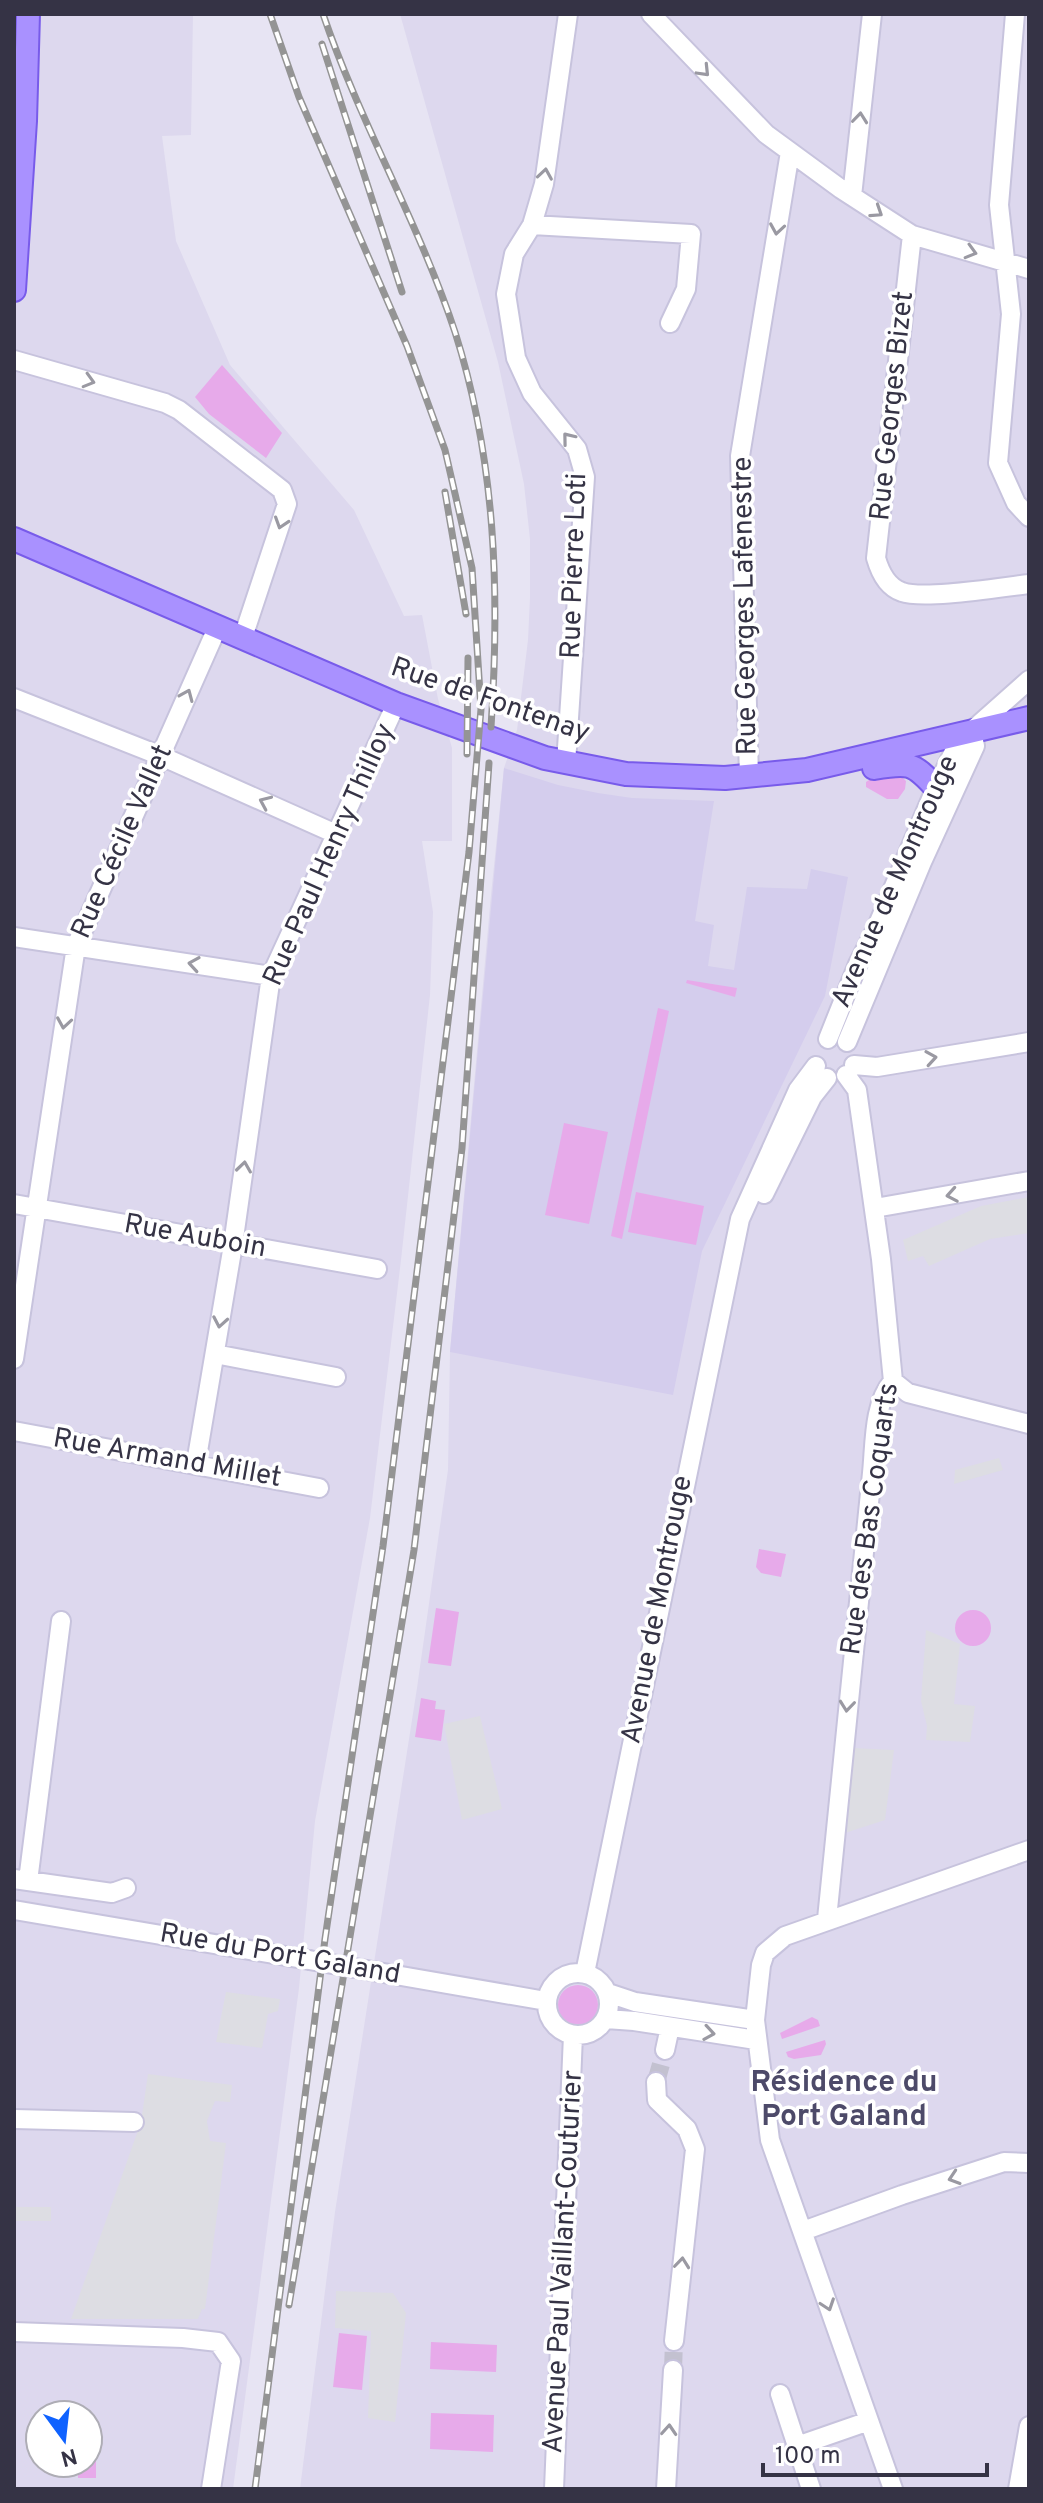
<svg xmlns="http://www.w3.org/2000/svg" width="1043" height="2503" font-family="Overpass,sans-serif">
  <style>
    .residential { fill: #ddd8ee; fill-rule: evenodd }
    .education { fill: #d4cded }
    .green { fill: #e7aaea }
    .parking { fill: #dddde3 }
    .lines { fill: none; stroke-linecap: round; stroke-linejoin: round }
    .minor-tunnel { stroke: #c3c1d0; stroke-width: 18; stroke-dasharray: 18 9; stroke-linecap: butt }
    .minor-casing { stroke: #c7c3dd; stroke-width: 22 }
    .major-casing { stroke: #785bea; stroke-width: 26 }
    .minor { stroke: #fff; stroke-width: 18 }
    .major { stroke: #a991ff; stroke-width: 22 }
    .rail-casing { stroke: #949494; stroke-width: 7 }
    .rail { stroke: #fff; stroke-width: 4; stroke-dasharray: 12; stroke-linecap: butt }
    .minor-bridge-casing { stroke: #c7c3dd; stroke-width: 22; stroke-linecap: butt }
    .minor-bridge { stroke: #fff; stroke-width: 18 }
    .oneway { stroke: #9a99a2 }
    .labels { text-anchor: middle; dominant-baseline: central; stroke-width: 7; stroke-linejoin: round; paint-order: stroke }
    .street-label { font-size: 28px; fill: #353345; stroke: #fff }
    .neighbourhood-label { font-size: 30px; font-weight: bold; fill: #4d4a69; stroke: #fff }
  </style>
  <rect width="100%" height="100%" fill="#e7e4f3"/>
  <path class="residential" d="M 14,14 L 193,14 L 191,135 L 162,136 L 176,241 L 230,365 L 354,510 L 404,616 L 422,615 L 438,699 L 452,748 L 452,841 L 422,841 L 433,912 L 430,995 L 401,1260 L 370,1518 L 315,1821 L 299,1988 L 233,2489 L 14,2489 ZM 40,2415 L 88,2415 L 88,2463 L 40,2463 Z
    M 400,14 L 1029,14 L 1029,2489 L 300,2489 L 335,2212 L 417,1688 L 448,1470 L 450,1352 L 491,895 L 504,768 L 517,730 L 528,640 L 530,598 L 530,539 L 524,484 L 498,362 Z"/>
  <path class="education" d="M 504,768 L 558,785 L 598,793 L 632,798 L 714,801 L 695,921 L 714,925 L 708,966 L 734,970 L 747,887 L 807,889 L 811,869 L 848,877 L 825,996 L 702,1251 L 673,1395 L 450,1352 Z"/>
  <path class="green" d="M 222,365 L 282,433 L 266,458 L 209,414 L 195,397 Z
    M 899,774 L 906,781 L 905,789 L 898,799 L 887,799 L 866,787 L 866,782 L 872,778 Z
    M 687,980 L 737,988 L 735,997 L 686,983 Z
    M 658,1008 L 669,1011 L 622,1239 L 611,1236 Z
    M 564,1123 L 608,1132 L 589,1224 L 545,1215 Z
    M 636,1192 L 704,1206 L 696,1245 L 628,1232 Z
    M 759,1549 L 786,1554 L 781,1577 L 761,1573 L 756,1567 Z
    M 436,1608 L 459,1612 L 451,1666 L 428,1663 Z
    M955 1628a18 18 0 1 1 36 0a18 18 0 1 1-36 0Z
    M 421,1698 L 436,1701 L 435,1709 L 445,1710 L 441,1741 L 415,1737 Z
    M558 2005a20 20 0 1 1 40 0a20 20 0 1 1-40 0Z
    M 812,2017 L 818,2020 L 820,2026 L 782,2039 L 780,2033 Z
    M 825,2040 L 826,2044 L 821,2055 L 794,2059 L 788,2057 L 786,2052 Z
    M 339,2333 L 367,2336 L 362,2390 L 333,2387 Z
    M 431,2342 L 497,2345 L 496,2372 L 430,2369 Z
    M 431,2413 L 494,2415 L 493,2452 L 430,2449 Z
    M 88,2459 L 96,2459 L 96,2478 L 78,2478 L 78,2463 L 88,2463 Z"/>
  <path class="parking" d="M 1029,1197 L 1029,1233 L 990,1239 L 929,1266 L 923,1256 L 908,1261 L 903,1240 L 981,1206 Z
    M 999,1458 L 1003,1470 L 954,1484 L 955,1470 Z
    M 926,1630 L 960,1644 L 954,1704 L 975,1706 L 970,1742 L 926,1740 L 927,1726 L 921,1701 Z
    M 480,1716 L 502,1809 L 462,1820 L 444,1724 Z
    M 853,1748 L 894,1750 L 885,1820 L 845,1833 Z
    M 226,1992 L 280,1999 L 278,2011 L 268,2014 L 262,2048 L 216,2042 Z
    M 148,2074 L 232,2085 L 230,2102 L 215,2101 L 207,2121 L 210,2141 L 226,2143 L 205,2309 L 202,2309 L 198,2319 L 71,2319 L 141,2122 Z
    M 14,2207 L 51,2207 L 51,2221 L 14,2221 Z
    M 336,2291 L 393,2293 L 406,2313 L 395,2422 L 368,2418 L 371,2331 L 335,2328 Z"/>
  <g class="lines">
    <path class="minor-tunnel" d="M 656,2082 L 665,2050
      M 673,2370 L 674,2341"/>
    <g class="minor-casing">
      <path id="minor" d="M 651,14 L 766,134 L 841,189 L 912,235 L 1029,269
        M 1015,14 L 999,205 L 1011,314 L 998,463 L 1016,503 L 1029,517
        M 852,196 L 872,14
        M 532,225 L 691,234 L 686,289 L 670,323
        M 912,235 L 876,558 C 880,572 887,587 902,592 C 924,600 1002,587 1029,584
        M 14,360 L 165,403 L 179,410 L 282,490 L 287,504 L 243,637
        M 14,698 L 161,756 L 336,834
        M 566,763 L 585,477 L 577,449 L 532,393 L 516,358 L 506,294 L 514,254 L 532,225 L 544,184 L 568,14
        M 749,776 L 740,456 L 790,152
        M 14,937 L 271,976
        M 828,1039 L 858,964 L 876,929 L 931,799 L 958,743 L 1029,680
        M 847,1042 L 922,862 L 975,746 L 972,731
        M 854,1065 L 877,1067 L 1029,1042
        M 846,1075 L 857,1090 L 881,1259 L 893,1381
        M 764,1194 L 812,1097 L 827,1078
        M 14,1204 L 377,1269
        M 875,1208 L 1029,1181
        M 215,1354 L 336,1377
        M 14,1359 L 76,946 L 218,626
        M 893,1381 L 908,1393 L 1029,1424
        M 14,1431 L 319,1488
        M 196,1463 L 233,1245 L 271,976 L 396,704
        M 14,1879 L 112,1893 L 126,1888
        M 28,1881 L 61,1621
        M 14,1910 L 309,1960
        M 827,1919 L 872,1473 C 875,1444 873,1404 893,1381
        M 355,1968 L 546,2001
        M547 2004a31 31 0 1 1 62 0a31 31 0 1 1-62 0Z
        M 585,1973 L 740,1219 L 798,1090 L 816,1066
        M 608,1993 L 635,2002 L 755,2020
        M 606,2019 L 634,2021 L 756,2040
        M 665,2050 L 670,2027
        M 656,2082 L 657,2100 L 687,2129 L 695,2149 L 674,2341
        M 14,2119 L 134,2122
        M 803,2231 L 902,2195 L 1004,2162 L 1029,2163
        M 14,2332 L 183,2338 L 218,2342 L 231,2361 L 211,2489
        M 780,2394 L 811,2489
        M 797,2446 L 869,2421
        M 554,2489 L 573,2035
        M 666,2489 L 673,2370
        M 893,2489 L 770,2140 L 755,2020 L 761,1965 L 765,1953 L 785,1936 L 1029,1850
        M 1018,2489 L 1029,2426"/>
    </g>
    <g class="major-casing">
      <path id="major" d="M 14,290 L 25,121 L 28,14
        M 14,539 L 396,704 L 545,758 L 626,774 L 725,778 L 807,770 L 1029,718
        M 874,768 C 908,762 913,762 936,788"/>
    </g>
    <use href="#minor" class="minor"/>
    <use href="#major" class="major"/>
    <g class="rail-casing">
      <path id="rail" d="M 323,14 C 360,123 419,223 455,332 C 496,461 500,593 491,727
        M 322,44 L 402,292
        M 445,492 L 466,614
        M 467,754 L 468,658
        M 289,2305 L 414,1550 L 462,1148 L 489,763
        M 255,2489 L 325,1939 L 383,1546 L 469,852 L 481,709 L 472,568 L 445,450 L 407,346 L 299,97 L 270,14"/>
    </g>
    <use href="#rail" class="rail"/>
    <g class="minor-bridge-casing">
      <path id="minor-bridge" d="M 309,1960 L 355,1968"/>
    </g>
    <use href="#minor-bridge" class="minor-bridge"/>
  </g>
  <defs><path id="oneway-chevron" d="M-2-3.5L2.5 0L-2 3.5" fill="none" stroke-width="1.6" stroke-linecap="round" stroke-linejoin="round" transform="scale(2)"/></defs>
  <g class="oneway">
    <use href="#oneway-chevron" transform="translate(704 71) rotate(46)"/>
    <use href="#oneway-chevron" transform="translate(860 118) rotate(-84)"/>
    <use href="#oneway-chevron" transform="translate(545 174) rotate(-81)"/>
    <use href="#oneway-chevron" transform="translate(877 212) rotate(33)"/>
    <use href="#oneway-chevron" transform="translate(777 229) rotate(99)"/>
    <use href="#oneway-chevron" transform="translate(971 252) rotate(16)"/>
    <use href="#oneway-chevron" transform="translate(89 381) rotate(16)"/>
    <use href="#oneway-chevron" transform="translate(568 438) rotate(-129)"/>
    <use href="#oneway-chevron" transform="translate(281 523) rotate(108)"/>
    <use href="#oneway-chevron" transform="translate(187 695) rotate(-67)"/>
    <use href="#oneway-chevron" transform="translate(265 802) rotate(-156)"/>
    <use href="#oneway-chevron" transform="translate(194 964) rotate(-171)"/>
    <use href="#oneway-chevron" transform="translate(64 1023) rotate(99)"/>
    <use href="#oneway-chevron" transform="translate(931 1058) rotate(-9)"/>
    <use href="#oneway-chevron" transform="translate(244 1167) rotate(-82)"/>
    <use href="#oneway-chevron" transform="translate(952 1195) rotate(170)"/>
    <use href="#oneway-chevron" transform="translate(220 1322) rotate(100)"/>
    <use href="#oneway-chevron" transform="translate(847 1706) rotate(96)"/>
    <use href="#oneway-chevron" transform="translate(709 2033) rotate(9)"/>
    <use href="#oneway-chevron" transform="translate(954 2178) rotate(162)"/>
    <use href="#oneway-chevron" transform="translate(682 2263) rotate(-84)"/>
    <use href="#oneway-chevron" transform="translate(828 2305) rotate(71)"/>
    <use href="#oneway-chevron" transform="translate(669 2430) rotate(-86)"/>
  </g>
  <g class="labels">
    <g class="street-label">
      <text transform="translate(893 406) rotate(-84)">Rue Georges Bizet</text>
      <text transform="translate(575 566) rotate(-88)">Rue Pierre Loti</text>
      <text transform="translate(746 606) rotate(-91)">Rue Georges Lafenestre</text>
      <text transform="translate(490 701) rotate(19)">Rue de Fontenay</text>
      <text transform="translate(123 842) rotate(-66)">Rue Cécile Vallet</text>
      <text transform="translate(330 855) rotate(-66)">Rue Paul Henry Thilloy</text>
      <text transform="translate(896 882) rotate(-66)">Avenue de Montrouge</text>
      <text transform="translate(195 1237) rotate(10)">Rue Auboin</text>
      <text transform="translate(167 1459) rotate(10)">Rue Armand Millet</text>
      <text transform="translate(871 1519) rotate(-82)">Rue des Bas Coquarts</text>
      <text transform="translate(658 1610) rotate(-79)">Avenue de Montrouge</text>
      <text transform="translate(280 1955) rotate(10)">Rue du Port Galand</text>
      <text transform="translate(564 2262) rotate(-87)">Avenue Paul Vaillant-Couturier</text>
    </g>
    <g class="neighbourhood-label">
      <text x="844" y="2083">Résidence du<tspan x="844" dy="34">Port Galand</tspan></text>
    </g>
  </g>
  <rect width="1043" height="2503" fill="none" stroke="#353345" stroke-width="32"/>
  <g transform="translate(64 2439) rotate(165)"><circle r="38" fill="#ffffff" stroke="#aeadb5" stroke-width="2"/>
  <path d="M0-6L14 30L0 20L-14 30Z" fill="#0f62ff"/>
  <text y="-12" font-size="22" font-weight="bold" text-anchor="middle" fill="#353345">N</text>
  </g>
  <path d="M763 2463v12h224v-12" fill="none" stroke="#353345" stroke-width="4"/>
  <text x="775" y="2463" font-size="24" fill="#353345" stroke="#ffffff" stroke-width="6" paint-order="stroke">100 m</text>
</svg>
